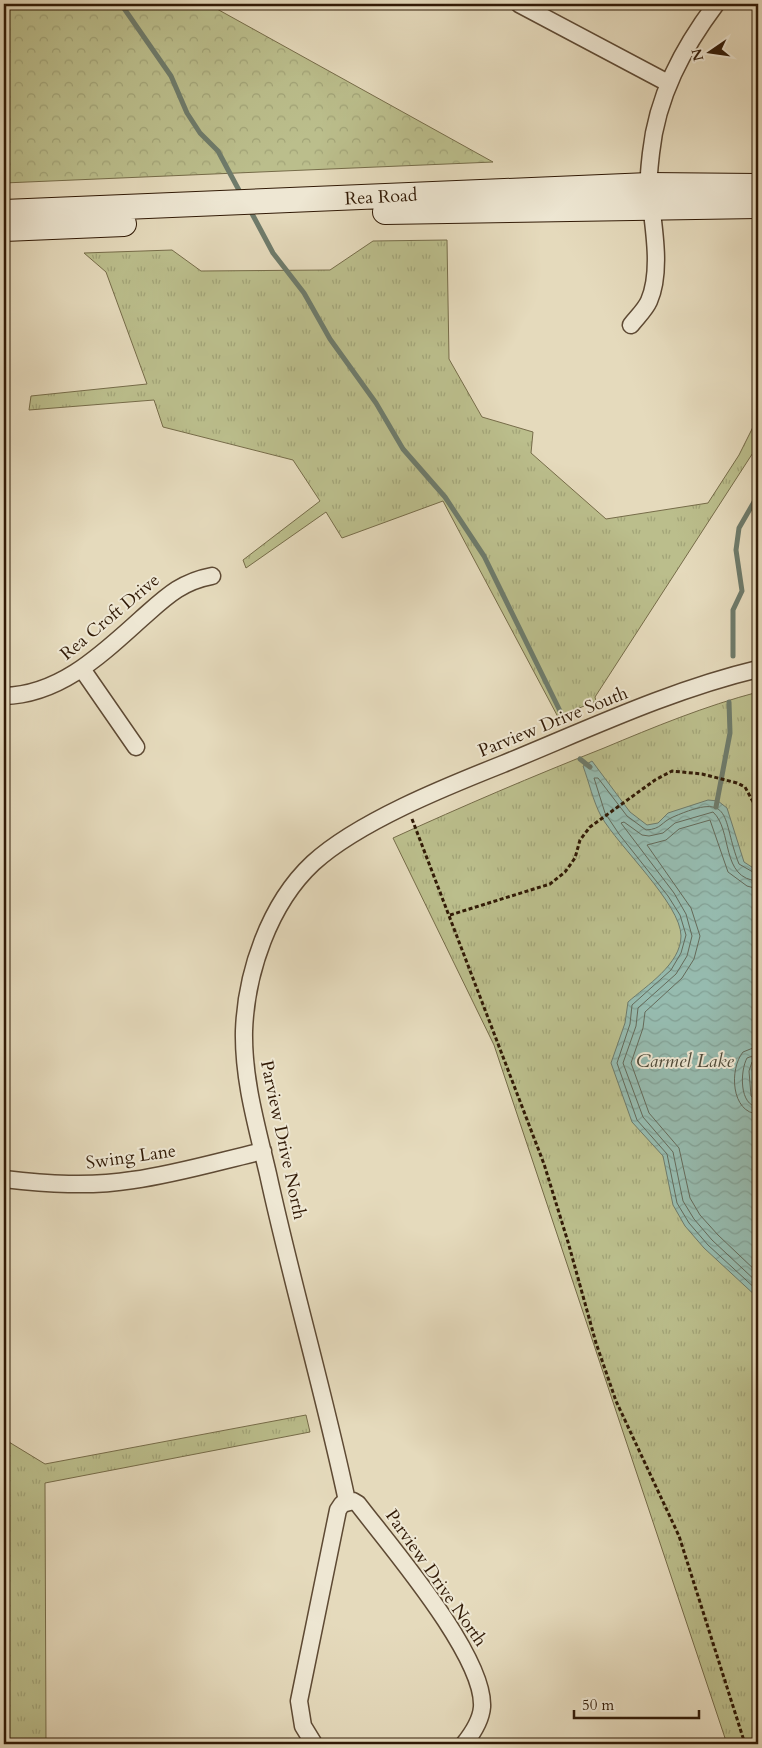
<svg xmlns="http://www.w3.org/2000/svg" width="762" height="1748" font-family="Cardo,serif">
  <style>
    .grass { fill: url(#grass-tufts); stroke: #766c49 }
    .forest { fill: url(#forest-crowns); stroke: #766c49 }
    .water { fill: url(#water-waves); stroke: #6e7b6b }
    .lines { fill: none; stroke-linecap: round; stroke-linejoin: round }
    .shore { stroke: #646a5a; stroke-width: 1 }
    .stream { stroke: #6e7b6b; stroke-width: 5 }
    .street-casing { stroke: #5e4a34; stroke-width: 19 }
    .secondary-casing { stroke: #311a06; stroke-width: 26 }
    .path { stroke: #311a06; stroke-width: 3; stroke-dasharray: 4 2.5; stroke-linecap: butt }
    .street { stroke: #eee7d3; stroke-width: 16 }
    .secondary { stroke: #eee7d3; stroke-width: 24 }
    .labels { text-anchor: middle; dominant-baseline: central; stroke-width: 4; stroke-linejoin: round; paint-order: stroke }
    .street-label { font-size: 18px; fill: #311a06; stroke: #eee7d3 }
    .water-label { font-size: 19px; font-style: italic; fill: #4f4a39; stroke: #eee7d3 }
  </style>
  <defs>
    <pattern id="grass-tufts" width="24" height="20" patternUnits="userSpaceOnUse" patternTransform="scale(1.25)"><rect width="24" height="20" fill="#bbbe8c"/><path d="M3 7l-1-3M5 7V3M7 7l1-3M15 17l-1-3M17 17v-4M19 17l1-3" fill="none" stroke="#a1a377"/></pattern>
    <pattern id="forest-crowns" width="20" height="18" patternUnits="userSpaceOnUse" patternTransform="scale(1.25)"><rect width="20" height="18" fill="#bbbe8c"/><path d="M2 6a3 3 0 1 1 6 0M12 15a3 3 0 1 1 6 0" fill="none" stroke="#a1a377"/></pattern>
    <pattern id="water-waves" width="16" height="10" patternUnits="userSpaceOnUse" patternTransform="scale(1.25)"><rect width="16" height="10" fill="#96bbaf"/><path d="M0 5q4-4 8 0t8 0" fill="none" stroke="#82a095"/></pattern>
  </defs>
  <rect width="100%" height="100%" fill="#e5dabc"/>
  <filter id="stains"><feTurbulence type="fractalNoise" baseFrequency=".004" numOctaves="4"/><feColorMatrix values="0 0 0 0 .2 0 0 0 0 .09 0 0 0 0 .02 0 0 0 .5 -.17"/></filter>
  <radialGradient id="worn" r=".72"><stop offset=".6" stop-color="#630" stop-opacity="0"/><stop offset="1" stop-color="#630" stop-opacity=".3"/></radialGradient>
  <path class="grass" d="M 447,240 L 449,359 L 482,417 L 533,432 L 531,453 L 606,519 L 708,503 L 739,455 L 758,417 L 758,445 L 595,697 L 596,701 L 558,717 L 443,501 L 342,538 L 326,512 L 246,568 L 243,560 L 320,501 L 293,460 L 163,427 L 154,400 L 29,410 L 31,396 L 147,384 L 106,272 L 84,253 L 172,250 L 201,271 L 330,270 L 373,241 Z
    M 758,692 L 758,1744 L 727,1744 L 494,1045 L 393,838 C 463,806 533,776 604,748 C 654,727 705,706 758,692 Z
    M 306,1415 L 310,1432 L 45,1483 L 46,1744 L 4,1744 L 4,1439 L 45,1464 Z"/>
  <path class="forest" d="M 4,4 L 208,4 L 493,162 L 4,183 Z"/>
  <path class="water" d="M 592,761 L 630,812 L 647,825 L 658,823 L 668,813 L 708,800 L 718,801 L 727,808 L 744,862 L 758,871 L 758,1059 L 754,1070 L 758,1133 L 758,1298 L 704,1248 L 685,1226 L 673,1205 L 663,1156 L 632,1122 L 611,1063 L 625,1023 L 628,1002 C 646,986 681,964 681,936 C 681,904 618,846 601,816 C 593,801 589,782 583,766 Z"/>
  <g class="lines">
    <path class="shore" d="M 758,875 L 739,864 C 721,819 735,790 673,817 C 661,822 662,829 646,830 L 627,816 L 598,778 L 594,778 L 605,813 L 619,834 L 668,896 L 680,915 L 686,935 L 681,953 L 671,970 L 632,1005 L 630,1024 L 617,1063 L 637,1120 L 667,1154 L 677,1203 L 689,1223 L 708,1245 L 758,1291
      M 758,881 C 720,879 733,830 713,812 L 675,823 L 663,833 L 649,836 L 642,835 L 624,822 L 621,823 L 674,893 L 686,914 L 692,936 L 687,956 L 676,974 L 638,1008 L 636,1026 L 623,1063 L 643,1117 L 673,1152 L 683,1201 L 694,1219 L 712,1240 L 758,1283
      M 758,889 L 747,886 L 728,872 L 710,820 L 679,829 L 666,840 L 647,845 L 691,908 L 700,936 L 694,959 L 682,978 L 645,1012 L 643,1028 L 631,1063 L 649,1113 L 679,1148 L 690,1198 L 700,1215 L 718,1235 L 758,1273
      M 758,1046 L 743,1052 C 729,1069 731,1113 758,1114
      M 758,1054 L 747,1058 C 740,1071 739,1106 758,1107
      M 758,1060 L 752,1062 L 749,1071 L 751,1096 L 758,1101"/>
    <path class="stream" d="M 121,4 L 171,76 L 187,113 L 200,133 L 218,151 L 241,194
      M 249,208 L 273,253 L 304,293 L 330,339 L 376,403 L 403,449 L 445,497 L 484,556 L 562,715
      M 733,656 L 733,610 L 742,591 L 736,550 L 739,528 L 758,495
      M 580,759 L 590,767
      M 716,807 L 730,733 L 729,702"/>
    <g class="street-casing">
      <path id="street" d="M 519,4 L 668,83
        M 631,325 C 637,317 645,310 649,301 C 663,269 652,220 649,187 C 648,176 650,163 651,153 C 657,96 683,48 716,4
        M 82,669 L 136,747
        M 4,696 C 60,695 102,654 141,619 C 165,598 180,582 212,576
        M 4,1179 C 47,1184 90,1187 133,1180 C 176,1174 220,1161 263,1151
        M 347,1501 C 324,1392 292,1284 268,1174 C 257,1127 243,1080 244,1031 C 246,973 269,904 313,863 C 358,822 445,787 503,764 C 586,730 670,690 758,669
        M 314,1744 L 303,1726 L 299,1701 L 338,1510 L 342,1504 L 353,1501 L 358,1504 C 390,1546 485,1656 482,1707 C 481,1720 472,1734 464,1744"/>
    </g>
    <g class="secondary-casing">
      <path id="secondary" d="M 4,212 L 649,185 L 758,186
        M 385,212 L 758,206
        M 4,229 L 124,224"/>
    </g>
    <path class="path" d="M 412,819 L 544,1164 L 568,1242 L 596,1343 L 616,1401 L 679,1536 L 745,1744
      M 450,915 L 550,884 L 565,872 L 575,858 L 580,840 L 590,827 L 655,780 L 672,771 L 702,774 L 737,783 L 745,787 L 758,811"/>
    <use href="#street" class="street"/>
    <use href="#secondary" class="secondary"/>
  </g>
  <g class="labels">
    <g class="street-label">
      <text transform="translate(381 197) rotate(-3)">Rea Road</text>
      <text transform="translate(110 617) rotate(-40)">Rea Croft Drive</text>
      <text transform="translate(553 722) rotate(-22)">Parview Drive South</text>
      <text transform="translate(283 1140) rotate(78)">Parview Drive North</text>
      <text transform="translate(131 1157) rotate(-8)">Swing Lane</text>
      <text transform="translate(436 1578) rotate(55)">Parview Drive North</text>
    </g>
    <g class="water-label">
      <text x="685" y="1061">Carmel Lake</text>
    </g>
  </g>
  <rect width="762" height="1748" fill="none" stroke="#e5dabc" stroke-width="20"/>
  <rect x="5" y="5" width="752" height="1738" fill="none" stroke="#311a06" stroke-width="2.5"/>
  <rect x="10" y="10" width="742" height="1728" fill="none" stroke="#311a06"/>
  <g transform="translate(710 52) rotate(257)" stroke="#eee7d3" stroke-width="4" paint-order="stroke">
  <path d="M0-4L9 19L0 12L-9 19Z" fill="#311a06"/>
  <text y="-8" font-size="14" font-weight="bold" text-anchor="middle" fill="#311a06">N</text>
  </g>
  <path d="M574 1710v8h125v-8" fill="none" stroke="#311a06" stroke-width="2.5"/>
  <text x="582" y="1710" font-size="15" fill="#311a06" stroke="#eee7d3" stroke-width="4" paint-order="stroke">50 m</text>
  <rect width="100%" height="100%" filter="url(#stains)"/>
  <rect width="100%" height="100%" fill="url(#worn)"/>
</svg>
